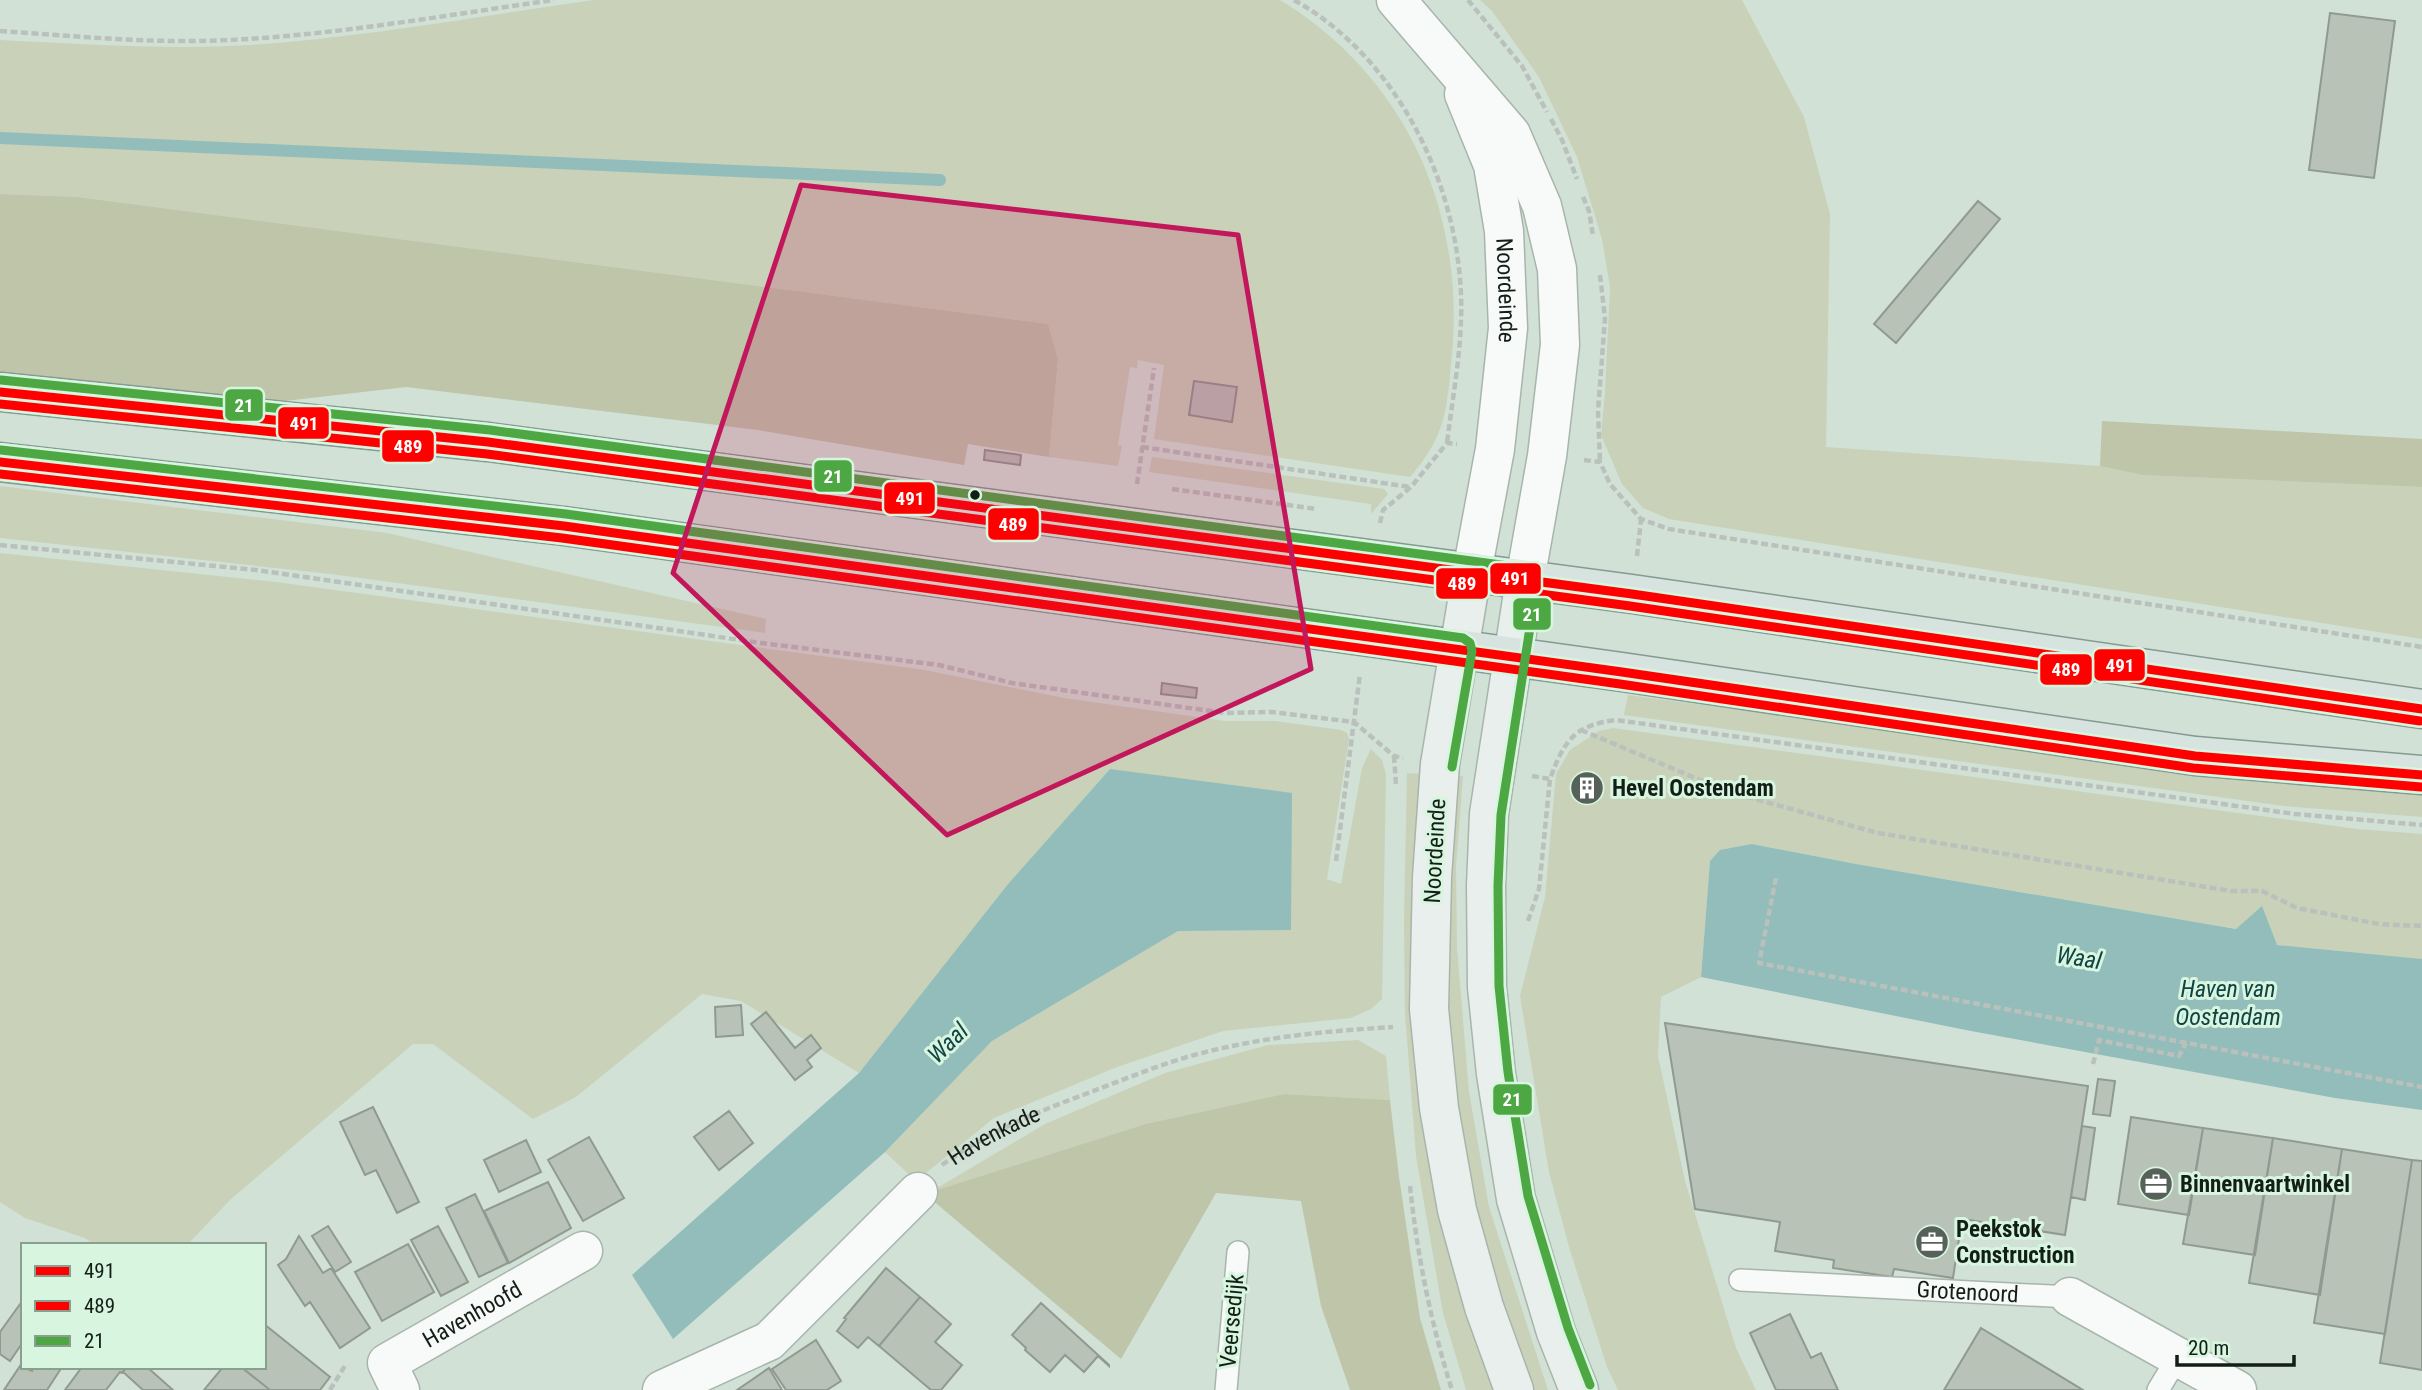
<svg xmlns="http://www.w3.org/2000/svg" width="2422" height="1390" font-family="'Roboto Condensed',sans-serif">
  <style>
    .green { fill: #c9d1b9 }
    .forest { fill: #bec5a9 }
    .water { fill: #92bdba }
    .lines { fill: none; stroke-linecap: round; stroke-linejoin: round }
    .stream { stroke: #92bdba; stroke-width: 12 }
    .building { fill: #b8c2b7; stroke: #909a90; stroke-width: 2 }
    .lane-casing { stroke: #a8b5ac; stroke-width: 24 }
    .street-casing { stroke: #a8b5ac; stroke-width: 41 }
    .secondary-casing { stroke: #a8b5ac; stroke-width: 41 }
    .primary-casing { stroke: #839b92; stroke-width: 41 }
    .path { stroke: #bac0bc; stroke-width: 4.5; stroke-dasharray: 7 3.5; stroke-linecap: butt }
    .lane { stroke: #f8faf9; stroke-width: 21 }
    .street { stroke: #f8faf9; stroke-width: 38 }
    .secondary { stroke: #e8efec; stroke-width: 38 }
    .primary { stroke: #d7e3de; stroke-width: 38 }
    .bus-1-casing { stroke: #d7f5df; stroke-width: 14 }
    .bus-2-casing { stroke: #d7f5df; stroke-width: 14 }
    .bus-3-casing { stroke: #d7f5df; stroke-width: 14 }
    .bus-1 { stroke: #f00; stroke-width: 9 }
    .bus-2 { stroke: #f00; stroke-width: 9 }
    .bus-3 { stroke: #4da844; stroke-width: 9 }
    .marked { fill: #c2185b; fill-opacity: 0.2; stroke: #c2185b; stroke-width: 5; stroke-linejoin: round }
    .bus-dot { fill: #131e16; stroke: #d7f5df; stroke-width: 2.5 }
    .labels { text-anchor: middle; dominant-baseline: central; stroke-width: 6; stroke-linejoin: round; paint-order: stroke }
    .street-label { font-size: 23px; fill: #131e16; stroke: #d7f5df }
    .poi-label { font-size: 23px; font-weight: bold; fill: #131e16; stroke: #d7f5df; text-anchor: start }
    .water-label { font-size: 24px; font-style: italic; fill: #114345; stroke: #d7f5df }
    .line-badge { stroke: #d7f5df; stroke-width: 2.5 }
    .badge-label { font-size: 19px; text-anchor: middle; font-weight: bold; fill: #fff }
  </style>
  <rect width="100%" height="100%" fill="#d1e1d6"/>
  <path class="green" d="M 594,0 L 1280,0 C 1405,76 1465,210 1452,354 C 1447,407 1447,435 1410,477 L 1154,439 L 1164,365 L 1138,360 L 1137,368 L 1130,367 L 1118,445 L 1122,446 L 1118,466 L 1049,457 L 1058,359 L 1048,324 L 78,197 L 0,194 L 0,40 C 83,44 167,50 250,45 C 365,37 480,16 594,0 Z
    M 1480,0 L 1742,0 L 1804,117 L 1830,214 L 1826,447 L 2100,466 L 2142,475 L 2422,487 L 2422,639 L 1669,519 L 1643,508 L 1622,484 L 1601,435 L 1605,393 L 1610,287 L 1602,239 L 1577,157 L 1539,77 L 1492,11 Z
    M 1152,457 L 1384,489 L 1388,494 L 1371,514 L 1371,504 L 1149,472 Z
    M 0,486 L 387,533 L 766,619 L 765,633 L 331,574 L 0,538 Z
    M 0,553 L 276,582 L 925,670 L 1064,698 L 1225,721 L 1275,721 L 1341,730 L 1347,733 L 1349,739 L 1327,879 L 1341,884 L 1362,768 L 1371,749 L 1382,760 L 1386,775 L 1382,999 L 1371,1009 L 1351,1018 L 1223,1031 L 1117,1067 L 994,1118 L 916,1181 L 885,1152 L 992,1041 L 1178,931 L 1291,930 L 1110,769 L 1008,884 L 859,1073 L 741,1001 L 702,994 L 576,1097 L 533,1119 L 433,1044 L 413,1044 L 231,1199 L 187,1245 L 95,1245 L 85,1238 L 25,1218 L 0,1202 Z
    M 1628,695 L 2273,781 L 2422,792 L 2422,817 L 2284,806 L 1624,715 Z
    M 1613,728 L 2357,829 L 2422,834 L 2422,959 L 2277,945 L 2237,929 L 1856,864 L 1752,844 L 1710,861 L 1701,977 L 1661,997 L 1658,1056 L 1685,1181 L 1736,1348 L 1756,1390 L 1618,1390 L 1607,1367 L 1569,1247 L 1549,1172 L 1520,996 L 1545,897 L 1556,774 L 1570,750 L 1599,731 Z
    M 1407,773 L 1425,774 L 1419,991 L 1506,1390 L 1466,1390 L 1443,1313 L 1416,1156 L 1405,1013 L 1404,923 Z
    M 1451,775 L 1463,776 L 1456,867 L 1457,948 L 1469,1092 L 1489,1207 L 1548,1390 L 1526,1390 L 1472,1227 L 1447,1092 Z
    M 1358,1040 L 1386,1056 L 1390,1100 L 1285,1094 L 927,1194 L 1045,1124 L 1165,1073 L 1268,1045 Z"/>
  <path class="forest" d="M 0,194 L 78,197 L 1048,324 L 1058,359 L 1049,457 L 968,444 L 964,465 L 758,430 L 406,387 L 276,402 L 0,373 Z
    M 2102,421 L 2422,439 L 2422,487 L 2142,475 L 2100,466 Z
    M 1285,1094 L 1390,1100 L 1399,1177 L 1420,1318 L 1441,1390 L 1350,1390 L 1321,1306 L 1301,1201 L 1216,1193 L 1121,1359 L 925,1194 L 1146,1124 Z"/>
  <path class="water" d="M 1110,769 L 1292,793 L 1291,930 L 1178,931 L 992,1041 L 885,1152 L 673,1339 L 632,1275 L 859,1073 L 1008,884 Z
    M 1752,844 L 1856,864 L 2236,929 L 2262,906 L 2277,945 L 2422,959 L 2422,1110 L 2335,1098 L 1971,1031 L 1701,977 L 1710,861 L 1720,850 Z"/>
  <g class="lines">
    <path class="stream" d="M 0,138 L 940,180"/>
  </g>
  <path class="building" d="M 2330,13 L 2395,21 L 2374,178 L 2309,170 Z
    M 1978,201 L 2000,219 L 1896,343 L 1874,324 Z
    M 1194,381 L 1237,387 L 1232,422 L 1189,415 Z
    M 985,450 L 1021,455 L 1020,465 L 984,460 Z
    M 1162,683 L 1197,688 L 1196,698 L 1161,694 Z
    M 1576,776 L 1602,781 L 1598,800 L 1572,795 Z
    M 741,1005 L 743,1035 L 716,1037 L 715,1007 Z
    M 766,1012 L 795,1048 L 811,1035 L 821,1048 L 807,1060 L 812,1067 L 795,1080 L 751,1024 Z
    M 1665,1023 L 2088,1086 L 2065,1235 L 1962,1219 L 1953,1278 L 1894,1269 L 1892,1277 L 1833,1268 L 1834,1260 L 1775,1251 L 1780,1222 L 1695,1209 Z
    M 2098,1079 L 2115,1081 L 2110,1116 L 2093,1114 Z
    M 373,1107 L 419,1202 L 397,1213 L 376,1170 L 365,1175 L 340,1122 Z
    M 729,1111 L 753,1143 L 719,1170 L 694,1137 Z
    M 2131,1117 L 2203,1128 L 2189,1215 L 2118,1204 Z
    M 2082,1126 L 2095,1128 L 2085,1200 L 2071,1197 Z
    M 2203,1128 L 2273,1138 L 2255,1255 L 2183,1244 Z
    M 589,1137 L 624,1198 L 583,1221 L 548,1160 Z
    M 2273,1138 L 2342,1149 L 2320,1295 L 2249,1283 Z
    M 526,1140 L 541,1172 L 499,1192 L 484,1160 Z
    M 2342,1149 L 2412,1160 L 2385,1334 L 2314,1323 Z
    M 2412,1160 L 2422,1161 L 2422,1370 L 2380,1363 Z
    M 548,1182 L 571,1228 L 509,1263 L 484,1211 Z
    M 475,1194 L 508,1263 L 479,1277 L 446,1208 Z
    M 328,1226 L 351,1262 L 335,1272 L 312,1236 Z
    M 438,1226 L 468,1282 L 441,1296 L 411,1240 Z
    M 299,1236 L 323,1273 L 331,1268 L 370,1328 L 340,1348 L 310,1302 L 305,1306 L 278,1265 L 286,1259 Z
    M 408,1244 L 434,1292 L 382,1321 L 355,1272 Z
    M 886,1268 L 920,1297 L 879,1346 L 868,1337 L 858,1348 L 837,1331 L 846,1319 L 844,1318 Z
    M 920,1297 L 951,1324 L 935,1342 L 962,1365 L 941,1390 L 931,1390 L 879,1346 Z
    M 23,1300 L 23,1342 L 10,1361 L 0,1354 L 0,1332 Z
    M 1041,1303 L 1109,1365 L 1109,1366 L 1098,1356 L 1084,1372 L 1065,1355 L 1050,1372 L 1025,1350 L 1026,1348 L 1012,1335 Z
    M 1790,1314 L 1811,1358 L 1821,1353 L 1838,1390 L 1776,1390 L 1750,1333 Z
    M 264,1324 L 330,1377 L 320,1390 L 270,1390 L 241,1367 L 264,1367 Z
    M 1981,1328 L 2083,1390 L 1944,1390 Z
    M 816,1340 L 841,1381 L 827,1390 L 786,1390 L 772,1369 Z
    M 22,1363 L 23,1367 L 32,1371 L 34,1367 L 62,1367 L 47,1390 L 4,1390 Z
    M 82,1367 L 127,1367 L 122,1373 L 120,1372 L 106,1390 L 65,1390 Z
    M 127,1367 L 147,1367 L 173,1390 L 143,1390 L 123,1372 Z
    M 223,1367 L 241,1367 L 270,1390 L 204,1390 Z
    M 769,1368 L 782,1390 L 737,1390 Z"/>
  <g class="lines">
    <g class="lane-casing">
      <g id="lane">
        <path id="s2" d="M 1740,1280 L 2070,1297"/>
        <path d="M 1226,1390 L 1238,1252"/>
        <path d="M 2158,1390 L 2178,1357"/>
      </g>
    </g>
    <g class="street-casing">
      <g id="street">
        <path d="M 1396,0 L 1511,134 L 1542,206 L 1557,269 L 1560,345 L 1547,456 L 1525,580"/>
        <path id="s3" d="M 1464,94 L 1493,165 L 1504,231 L 1508,328 L 1495,449 L 1472,572"/>
        <path d="M 2070,1297 L 2237,1390"/>
        <path id="s4" d="M 400,1390 L 387,1363 L 583,1251"/>
        <path d="M 662,1390 L 769,1341 L 918,1192"/>
      </g>
    </g>
    <g class="secondary-casing">
      <path id="secondary" d="M 1472,572 L 1440,764 L 1432,877 L 1429,1009 L 1439,1108 L 1457,1210 L 1484,1307 L 1514,1390
        M 1525,580 L 1489,814 L 1486,886 L 1487,987 L 1496,1074 L 1516,1199 L 1556,1332 L 1579,1390"/>
    </g>
    <g class="primary-casing">
      <path id="primary" d="M 0,392 L 488,442 L 1632,594 L 2422,709
        M 0,462 L 564,526 L 1622,672 L 2195,756 L 2422,775"/>
    </g>
    <g class="path">
      <path d="M 1294,0 C 1396,57 1456,179 1461,294 C 1463,344 1453,394 1447,443"/>
      <path d="M 1468,0 L 1522,66 L 1547,112"/>
      <path d="M 0,31 C 76,36 152,44 228,40 C 337,35 446,15 554,0"/>
      <path d="M 1551,119 L 1562,140 L 1577,179"/>
      <path d="M 1583,197 L 1589,211 L 1593,236"/>
      <path d="M 1600,275 L 1605,318 L 1598,411 L 1600,462"/>
      <path d="M 1142,447 L 1410,487"/>
      <path d="M 1584,460 L 1600,462 L 1610,484 L 1641,519 L 1669,529 L 2422,647"/>
      <path d="M 1137,484 L 1154,368"/>
      <path d="M 1172,489 L 1317,509"/>
      <path d="M 1380,523 L 1383,510 L 1411,487 L 1447,443 L 1457,444"/>
      <path d="M 0,545 L 256,570 L 761,643 L 939,665 L 1012,683 L 1225,713 L 1271,712 L 1354,722 L 1394,756 L 1403,758"/>
      <path d="M 1637,556 L 1641,519"/>
      <path d="M 1581,730 L 1726,791 L 1878,833 L 2231,891 L 2262,891 L 2297,908 L 2379,924 L 2422,926"/>
      <path d="M 1394,756 L 1396,785"/>
      <path d="M 1532,776 L 1550,779 C 1564,741 1574,725 1616,720 L 2295,814 L 2422,825"/>
      <path d="M 1336,861 L 1360,674"/>
      <path d="M 1776,878 L 1759,963 L 2422,1087"/>
      <path d="M 1528,921 L 1539,889 L 1550,779"/>
      <path d="M 2093,1064 L 2099,1040 L 2179,1056 L 2186,1043"/>
      <path id="s1" d="M 942,1165 C 987,1132 1039,1111 1091,1092 C 1122,1080 1154,1067 1187,1057 C 1254,1038 1323,1031 1393,1027"/>
      <path d="M 1410,1186 C 1417,1254 1431,1324 1452,1390"/>
      <path d="M 330,1390 L 346,1364"/>
    </g>
    <use href="#lane" class="lane"/>
    <use href="#street" class="street"/>
    <use href="#secondary" class="secondary"/>
    <use href="#primary" class="primary"/>
    <g class="bus-1-casing">
      <path id="bus-1" d="M 0,392 L 488,442 L 1632,594 L 2422,709
        M 0,462 L 564,526 L 1622,672 L 2195,756 L 2422,775"/>
    </g>
    <g class="bus-2-casing">
      <path id="bus-2" d="M 0,404 L 487,454 L 1630,606 L 2420,721
        M 0,474 L 562,538 L 1620,684 L 2193,768 L 2421,787"/>
    </g>
    <g class="bus-3-casing">
      <path id="bus-3" d="M 1,380 L 490,430 L 1531,569 L 1536,575 L 1537,582 L 1501,815 L 1498,886 L 1499,986 L 1508,1072 L 1528,1196 L 1568,1328 L 1590,1385
        M 1,450 L 566,514 L 1463,638 L 1470,643 L 1472,651 L 1452,767"/>
    </g>
    <use href="#bus-1" class="bus-1"/>
    <use href="#bus-2" class="bus-2"/>
    <use href="#bus-3" class="bus-3"/>
  </g>
  <path class="marked" d="M 801,185 L 1238,235 L 1311,669 L 947,835 L 673,573 Z"/>
  <defs>
    <g id="building-disc" transform="scale(1.75)"><circle r="9.5" fill="#566259" stroke="#d7f5df"/><path d="M-4-6H4V6H1V3H-1V6H-4ZM-2.5-4.3h1.7v1.8h-1.7ZM.8-4.3h1.7v1.8H.8ZM-2.5-1h1.7V.8h-1.7ZM.8-1h1.7V.8H.8Z" fill="#fff"/></g>
    <g id="office-disc" transform="scale(1.75)"><circle r="9.5" fill="#566259" stroke="#d7f5df"/><path d="M-6-3h4V-5.5h4V-3h4V5H-6ZM-1-4.5V-3h2v-1.5ZM-6 0V1H6V0Z" fill="#fff"/></g>
  </defs>
  <g fill-rule="evenodd">
    <use href="#building-disc" x="1587" y="788"/>
    <use href="#office-disc" x="2156" y="1184"/>
    <use href="#office-disc" x="1932" y="1242"/>
  </g>
  <circle class="bus-dot" cx="975" cy="495" r="6"/>
  <g class="labels">
    <g class="street-label">
      <text stroke="none"><textPath href="#s3" startOffset="203">Noordeinde</textPath></text>
      <text transform="translate(1435 851) rotate(-87)">Noordeinde</text>
      <text stroke="none"><textPath href="#s1" startOffset="60">Havenkade</textPath></text>
      <text stroke="none"><textPath href="#s2" startOffset="228">Grotenoord</textPath></text>
      <text stroke="none"><textPath href="#s4" startOffset="128">Havenhoofd</textPath></text>
      <text transform="translate(1232 1321) rotate(-85)">Veersedijk</text>
    </g>
    <g class="poi-label">
      <text x="1612" y="788">Hevel Oostendam</text>
      <text x="2180" y="1184">Binnenvaartwinkel</text>
      <text x="1956" y="1229">Peekstok<tspan x="1956" dy="26">Construction</tspan></text>
    </g>
    <g class="water-label">
      <text transform="translate(2079 958) rotate(9)">Waal</text>
      <text x="2228" y="989">Haven van<tspan x="2228" dy="28">Oostendam</tspan></text>
      <text transform="translate(948 1043) rotate(-44)">Waal</text>
    </g>
  </g>
  <g class="line-badge">
    <rect x="224" y="388" width="40" height="34" rx="7" fill="#4da844"/>
    <rect x="277" y="406" width="53" height="34" rx="7" fill="#f00"/>
    <rect x="381" y="429" width="54" height="34" rx="7" fill="#f00"/>
    <rect x="813" y="459" width="40" height="34" rx="7" fill="#4da844"/>
    <rect x="883" y="481" width="53" height="34" rx="7" fill="#f00"/>
    <rect x="987" y="507" width="53" height="34" rx="7" fill="#f00"/>
    <rect x="1489" y="562" width="53" height="33" rx="7" fill="#f00"/>
    <rect x="1435" y="567" width="54" height="33" rx="7" fill="#f00"/>
    <rect x="1512" y="597" width="40" height="34" rx="7" fill="#4da844"/>
    <rect x="2093" y="648" width="53" height="34" rx="7" fill="#f00"/>
    <rect x="2039" y="653" width="54" height="33" rx="7" fill="#f00"/>
    <rect x="1492" y="1083" width="41" height="33" rx="7" fill="#4da844"/>
  </g>
  <g class="badge-label">
    <text x="244" y="412">21</text>
    <text x="304" y="430">491</text>
    <text x="408" y="453">489</text>
    <text x="833" y="483">21</text>
    <text x="910" y="505">491</text>
    <text x="1013" y="531">489</text>
    <text x="1515" y="585">491</text>
    <text x="1462" y="590">489</text>
    <text x="1532" y="621">21</text>
    <text x="2120" y="672">491</text>
    <text x="2066" y="676">489</text>
    <text x="1512" y="1106">21</text>
  </g>
  <rect x="21" y="1243" width="245" height="126" fill="#d7f5df" stroke="#899f8f" stroke-width="2"/>
  <rect x="35" y="1266" width="35" height="10" fill="#ff0000" stroke="#899f8f" stroke-width="2"/>
  <text x="84" y="1278" font-size="21" fill="#131e16">491</text>
  <rect x="35" y="1301" width="35" height="10" fill="#ff0000" stroke="#899f8f" stroke-width="2"/>
  <text x="84" y="1313" font-size="21" fill="#131e16">489</text>
  <rect x="35" y="1336" width="35" height="10" fill="#4da844" stroke="#899f8f" stroke-width="2"/>
  <text x="84" y="1348" font-size="21" fill="#131e16">21</text>
  <path d="M2177 1355v10h117v-10" fill="none" stroke="#131e16" stroke-width="3.5"/>
  <text x="2188" y="1355" font-size="21" fill="#131e16" stroke="#d7f5df" stroke-width="5" paint-order="stroke">20 m</text>
</svg>
